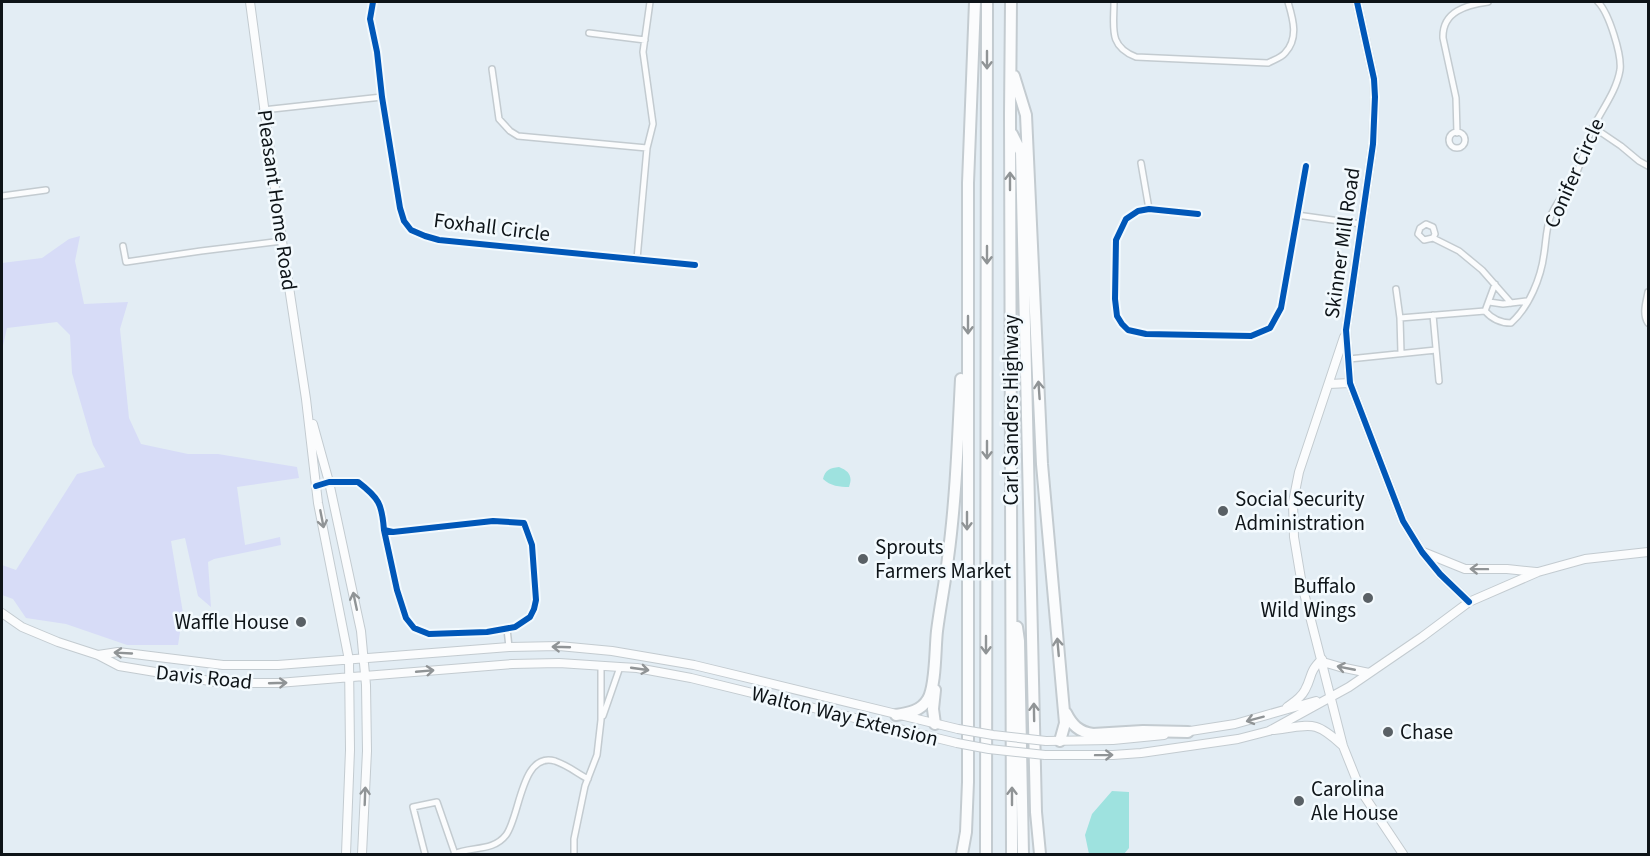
<svg xmlns="http://www.w3.org/2000/svg" width="1650" height="856" font-family="'Source Sans 3',sans-serif">
  <style>
    .green { fill: #d7dcf7 }
    .water { fill: #9ee2df }
    .lines { fill: none; stroke-linecap: round; stroke-linejoin: round }
    .street-casing { stroke: #c3cbd0; stroke-width: 8 }
    .secondary-casing { stroke: #c3cbd0; stroke-width: 10 }
    .highway-casing { stroke: #c3cbd0; stroke-width: 14 }
    .street { stroke: #fbfcfd; stroke-width: 5 }
    .secondary { stroke: #fbfcfd; stroke-width: 8 }
    .highway { stroke: #fbfcfd; stroke-width: 10 }
    .secondary-bridge-casing { stroke: #c3cbd0; stroke-width: 10; stroke-linecap: butt }
    .secondary-bridge { stroke: #fbfcfd; stroke-width: 8 }
    .cycleway-casing { stroke: #f3fafe; stroke-width: 10 }
    .cycleway { stroke: #0057b8; stroke-width: 6 }
    .oneway { stroke: #909496 }
    .poi-dot { fill: #596065; stroke: #f3fafe; stroke-width: 2 }
    .labels { text-anchor: middle; dominant-baseline: central; stroke-width: 5; stroke-linejoin: round; paint-order: stroke }
    .street-label { font-size: 21px; fill: #0e1418; stroke: #f3fafe }
    .poi-label { font-size: 21px; fill: #0e1418; stroke: #f3fafe; text-anchor: start }
  </style>
  <rect width="100%" height="100%" fill="#e3edf4"/>
  <path class="green" d="M 80,236 L 75,261 L 84,304 L 128,302 L 120,329 L 129,418 L 141,444 L 188,454 L 218,454 L 297,467 L 299,478 L 237,487 L 245,545 L 280,537 L 281,545 L 214,559 L 208,562 L 211,607 L 198,596 L 185,538 L 171,541 L 183,613 L 178,645 L 127,645 L 66,624 L 26,618 L 13,599 L 2,595 L 2,565 L 16,570 L 77,474 L 105,467 L 93,445 L 72,373 L 70,335 L 57,322 L 7,328 L 2,350 L 2,263 L 42,258 L 69,239 Z"/>
  <path class="water" d="M 839,467 C 849,471 853,476 849,487 C 840,487 830,486 823,479 C 825,470 830,468 839,467 Z
    M 1112,791 L 1129,792 L 1129,848 L 1124,854 L 1089,854 L 1085,835 L 1092,814 Z"/>
  <g class="lines">
    <g class="street-casing">
      <path id="street" d="M 373,2 L 370,19 L 377,52 L 382,97 L 400,208 L 404,221 L 411,230 L 425,236 L 439,240 L 695,265
        M 1114,2 C 1114,28 1108,46 1136,57 L 1268,63 C 1273,60 1281,58 1285,53 C 1299,38 1293,19 1288,2
        M 589,33 L 645,40
        M 492,69 L 499,119 L 510,131 L 518,136 L 647,148
        M 263,110 L 382,97
        M 1593,127 L 1621,146 L 1639,161 L 1648,166
        M1449 140a8 8 0 1 1 16 0a8 8 0 1 1-16 0Z
        M 1457,133 L 1456,98 L 1443,38 C 1442,11 1467,5 1488,2
        M 1141,163 L 1149,209
        M 2,196 L 46,190
        M 1198,214 L 1149,209 L 1138,211 L 1126,219 L 1116,240 L 1115,299 L 1117,316 L 1122,324 L 1128,330 L 1146,334 L 1251,336 L 1270,328 L 1281,308 L 1306,166
        M 1297,215 L 1361,224
        M 1433,238 L 1435,234 L 1433,227 L 1426,224 L 1420,228 L 1418,234 L 1424,240 L 1433,238 L 1459,251 L 1482,270 L 1511,303
        M 123,246 L 126,262 L 201,251 L 282,241
        M 637,259 L 647,148 L 653,124 L 643,52 L 650,2
        M 1495,284 L 1485,311 C 1492,319 1500,323 1511,323 C 1529,307 1541,278 1544,254 C 1546,242 1546,229 1550,218 C 1554,205 1564,195 1571,183 C 1581,169 1583,152 1589,136 C 1598,114 1616,94 1620,70 C 1622,55 1609,13 1598,2
        M 1396,289 L 1400,318 L 1401,353
        M 1648,292 C 1646,303 1642,314 1648,323
        M 1489,302 L 1503,304 L 1527,301
        M 1433,315 L 1439,381
        M 1400,318 L 1485,311
        M 1349,359 L 1436,350
        M 316,486 L 329,482 L 358,482 C 379,498 382,504 384,530 L 393,532 L 493,521 L 524,523 L 532,545 L 536,600 L 534,609 L 530,617 L 515,627 L 487,632 L 429,634 L 414,628 L 406,618 L 397,590 L 384,530
        M 507,629 L 509,647
        M 603,716 L 620,667
        M 425,854 L 413,807 L 437,802 L 455,854
        M 454,854 C 471,846 493,852 506,835 C 520,817 521,751 555,761 C 567,765 577,773 588,779
        M 574,854 L 574,839 L 585,786 L 597,755 L 601,720 L 601,665"/>
    </g>
    <g class="secondary-casing">
      <path id="secondary" d="M 250,2 L 282,241 L 306,399 L 318,503 L 349,660 L 350,750 L 346,854
        M 1357,2 L 1374,79 L 1375,97 L 1373,144 L 1346,330 L 1350,383 L 1403,521 L 1422,552 L 1440,574 L 1469,602
        M 1344,337 L 1299,472 L 1293,502 L 1294,537 L 1302,585 L 1343,746 L 1361,791 L 1403,854
        M 1329,384 L 1350,383
        M 313,424 L 329,482 L 361,631 L 366,685 L 367,751 L 362,854
        M 1423,552 L 1465,569 L 1507,569 L 1536,572
        M 2,613 L 22,627 L 58,642 L 98,655 L 119,666 L 222,683 L 278,683 L 512,664 L 559,663 L 620,667 L 637,668 L 691,678 L 957,743
        M 98,655 L 118,652 L 223,665 L 278,665 L 509,647 L 559,646 L 612,651 L 694,665 L 958,729
        M 1323,662 L 1340,667 L 1369,673
        M 1287,707 C 1294,702 1301,698 1305,690 C 1313,675 1308,673 1322,659
        M 1274,730 C 1310,726 1313,718 1342,745
        M 1184,732 L 1235,724 L 1316,701
        M 1046,741 L 1113,740 L 1164,735
        M 1045,755 L 1113,755 L 1141,753 L 1238,739 L 1269,731 L 1349,687 L 1422,637 L 1469,602 L 1538,572 L 1585,559 L 1648,552"/>
    </g>
    <g class="highway-casing">
      <path id="highway" d="M 1011,2 L 1010,114 L 1012,854
        M 1014,76 L 1026,115 L 1042,464 L 1065,723 L 1060,741
        M 1012,134 L 1021,152 L 1036,812 L 1040,854
        M 1017,627 L 1019,641 L 1023,854
        M 935,690 L 933,709 L 935,724
        M 1066,713 C 1072,725 1079,732 1093,734 L 1143,731 L 1188,732
        M 896,715 C 909,713 921,711 928,699 C 936,686 935,648 937,631 C 940,607 945,583 948,558 C 956,499 958,438 961,379
        M 962,854 L 966,832 L 968,782 L 968,183 L 975,2
        M 986,854 L 987,2"/>
    </g>
    <use href="#street" class="street"/>
    <use href="#secondary" class="secondary"/>
    <use href="#highway" class="highway"/>
    <g class="secondary-bridge-casing">
      <path id="secondary-bridge" d="M 958,729 L 993,735 L 1046,741
        M 957,743 L 989,749 L 1045,755"/>
    </g>
    <use href="#secondary-bridge" class="secondary-bridge"/>
    <g class="cycleway-casing">
      <path id="cycleway" d="M 373,2 L 370,19 L 377,52 L 382,97 L 400,208 L 404,221 L 411,230 L 425,236 L 439,240 L 695,265
        M 1357,2 L 1374,79 L 1375,97 L 1373,144 L 1346,330 L 1350,383 L 1403,521 L 1422,552 L 1440,574 L 1469,602
        M 1198,214 L 1149,209 L 1138,211 L 1126,219 L 1116,240 L 1115,299 L 1117,316 L 1122,324 L 1128,330 L 1146,334 L 1251,336 L 1270,328 L 1281,308 L 1306,166
        M 316,486 L 329,482 L 358,482 C 379,498 382,504 384,530 L 393,532 L 493,521 L 524,523 L 532,545 L 536,600 L 534,609 L 530,617 L 515,627 L 487,632 L 429,634 L 414,628 L 406,618 L 397,590 L 384,530"/>
    </g>
    <use href="#cycleway" class="cycleway"/>
  </g>
  <defs><path id="oneway-shaft" d="M-6 0H5M1.5-3L5.5 0L1.5 3" fill="none" stroke-width="1.6" stroke-linecap="round" stroke-linejoin="round" transform="scale(1.5)"/></defs>
  <g class="oneway">
    <use href="#oneway-shaft" transform="translate(987 60) rotate(90)"/>
    <use href="#oneway-shaft" transform="translate(1010 181) rotate(-90)"/>
    <use href="#oneway-shaft" transform="translate(987 255) rotate(90)"/>
    <use href="#oneway-shaft" transform="translate(968 325) rotate(90)"/>
    <use href="#oneway-shaft" transform="translate(1039 390) rotate(-94)"/>
    <use href="#oneway-shaft" transform="translate(987 450) rotate(90)"/>
    <use href="#oneway-shaft" transform="translate(322 519) rotate(79)"/>
    <use href="#oneway-shaft" transform="translate(967 521) rotate(90)"/>
    <use href="#oneway-shaft" transform="translate(1479 569) rotate(-179)"/>
    <use href="#oneway-shaft" transform="translate(355 601) rotate(-102)"/>
    <use href="#oneway-shaft" transform="translate(986 645) rotate(90)"/>
    <use href="#oneway-shaft" transform="translate(561 647) rotate(-178)"/>
    <use href="#oneway-shaft" transform="translate(1058 647) rotate(-95)"/>
    <use href="#oneway-shaft" transform="translate(123 653) rotate(-177)"/>
    <use href="#oneway-shaft" transform="translate(1346 668) rotate(-169)"/>
    <use href="#oneway-shaft" transform="translate(640 669) rotate(8)"/>
    <use href="#oneway-shaft" transform="translate(425 671) rotate(-5)"/>
    <use href="#oneway-shaft" transform="translate(278 683) rotate(-2)"/>
    <use href="#oneway-shaft" transform="translate(1034 712) rotate(-91)"/>
    <use href="#oneway-shaft" transform="translate(1255 719) rotate(165)"/>
    <use href="#oneway-shaft" transform="translate(1104 755) rotate(-1)"/>
    <use href="#oneway-shaft" transform="translate(365 796) rotate(-88)"/>
    <use href="#oneway-shaft" transform="translate(1012 796) rotate(-90)"/>
  </g>
  <g class="poi-dot">
    <circle cx="1223" cy="511" r="6"/>
    <circle cx="863" cy="559" r="6"/>
    <circle cx="1368" cy="598" r="6"/>
    <circle cx="301" cy="622" r="6"/>
    <circle cx="1388" cy="732" r="6"/>
    <circle cx="1299" cy="801" r="6"/>
  </g>
  <g class="labels">
    <g class="street-label">
      <text transform="translate(1574 173) rotate(-66)">Conifer Circle</text>
      <text transform="translate(277 200) rotate(82)">Pleasant Home Road</text>
      <text transform="translate(492 227) rotate(7)">Foxhall Circle</text>
      <text transform="translate(1342 243) rotate(-82)">Skinner Mill Road</text>
      <text transform="translate(1011 410) rotate(-90)">Carl Sanders Highway</text>
      <text transform="translate(204 677) rotate(6)">Davis Road</text>
      <text transform="translate(845 716) rotate(14)">Walton Way Extension</text>
    </g>
    <g class="poi-label">
      <text x="1235" y="499">Social Security<tspan x="1235" dy="24">Administration</tspan></text>
      <text x="875" y="547">Sprouts<tspan x="875" dy="24">Farmers Market</tspan></text>
      <text x="1356" y="586" text-anchor="end">Buffalo<tspan x="1356" dy="24">Wild Wings</tspan></text>
      <text x="289" y="622" text-anchor="end">Waffle House</text>
      <text x="1400" y="732">Chase</text>
      <text x="1311" y="789">Carolina<tspan x="1311" dy="24">Ale House</tspan></text>
    </g>
  </g>
  <rect width="1650" height="856" fill="none" stroke="#0e1418" stroke-width="6"/>
</svg>
